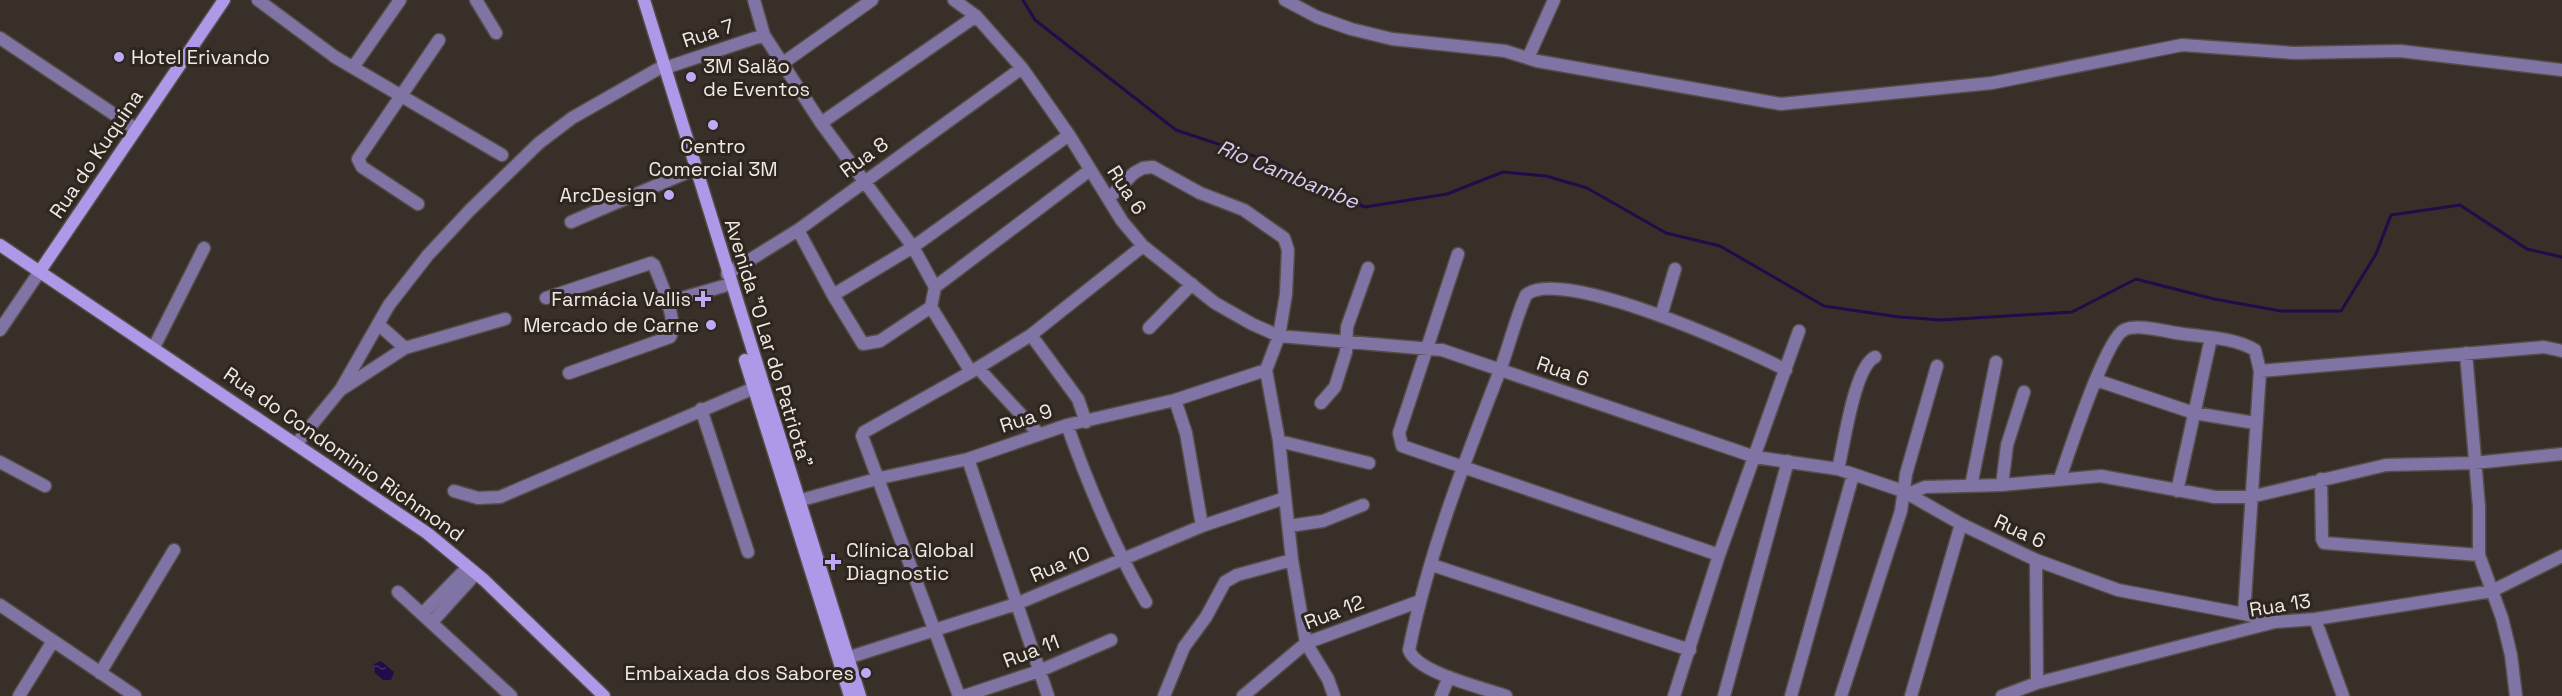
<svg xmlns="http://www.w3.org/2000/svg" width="2562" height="696" font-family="'Space Grotesk',sans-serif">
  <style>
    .water { fill: url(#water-ripples) }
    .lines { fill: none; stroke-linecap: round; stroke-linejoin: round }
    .stream { stroke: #230a48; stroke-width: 3 }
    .minor-casing { stroke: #554d47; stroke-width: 15 }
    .tertiary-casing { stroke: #554d47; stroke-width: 15 }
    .secondary-casing { stroke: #554d47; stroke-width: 15 }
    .minor { stroke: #8074a5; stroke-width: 12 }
    .tertiary { stroke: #8074a5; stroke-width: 12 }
    .secondary { stroke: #ad99e7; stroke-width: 12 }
    .poi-dot { fill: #bcaaf5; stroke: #2e251f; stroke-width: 2 }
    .labels { text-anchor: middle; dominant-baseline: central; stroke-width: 6; stroke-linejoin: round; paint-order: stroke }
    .street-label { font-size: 20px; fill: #efe9e4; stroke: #2e251f }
    .poi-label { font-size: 20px; fill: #efe9e4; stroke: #2e251f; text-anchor: end }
    .water-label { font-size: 21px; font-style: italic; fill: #d5cdf4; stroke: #2e251f }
  </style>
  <defs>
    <pattern id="water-ripples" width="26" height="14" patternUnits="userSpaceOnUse" patternTransform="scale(1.5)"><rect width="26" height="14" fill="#230a48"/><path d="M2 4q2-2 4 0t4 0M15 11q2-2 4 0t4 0" fill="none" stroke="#432e62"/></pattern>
  </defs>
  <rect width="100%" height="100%" fill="#382f29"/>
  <path class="water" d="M 381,661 L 394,672 L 391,680 L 383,680 L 375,673 L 374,664 Z"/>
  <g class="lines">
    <path class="stream" d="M 1023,0 L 1035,20 L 1176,130 L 1275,163 L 1323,190 L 1365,207 L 1447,194 L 1503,172 L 1546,176 L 1587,188 L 1666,233 L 1720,246 L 1824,306 L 1899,317 L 1942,320 L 2072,312 L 2136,279 L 2214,299 L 2281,311 L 2341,311 L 2376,254 L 2391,215 L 2460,205 L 2527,249 L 2562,257"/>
    <g class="minor-casing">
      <path id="minor" d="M 258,0 L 335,57 L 502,155
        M 476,0 L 496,33
        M 754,0 L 764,35 L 821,123 L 913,247 L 935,287
        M 954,0 L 976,16 L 1022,68 L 1069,135 L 1122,221 L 1143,246 L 1215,303 L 1252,324 L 1279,336 L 1442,350 L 1755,457 L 1838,469 L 1903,491 L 1961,524 L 2036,560 L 2118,590 L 2244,614 L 2275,622
        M 1285,0 L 1317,17 L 1351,29 L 1392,39 L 1505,51 L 1537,61 L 1781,104 L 1992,83 L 2182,45 L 2294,53 L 2400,51 L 2562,70
        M 0,38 L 136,129
        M 1528,58 L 1554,0
        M 783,63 L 872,0
        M 354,66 L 400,0
        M 665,68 L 764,35
        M 821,123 L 976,16
        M 1109,198 L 1134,173 L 1143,168 L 1153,167 L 1200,193 L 1244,210 L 1284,238 L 1288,250 L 1286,294 L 1279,336 L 1266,370 L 1279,441 L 1292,560 L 1306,643 L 1328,679 L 1334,696
        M 418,204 L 362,167 L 358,159 L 439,40
        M 571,222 L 688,172
        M 798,230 L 833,295 L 863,344 L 880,341 L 931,307
        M 1458,254 L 1399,433 L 1402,446 L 1719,555
        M 727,274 L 798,230 L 1022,68
        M 833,295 L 913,247 L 1069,135
        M 546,298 L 651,263 L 654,265 C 660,280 679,323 670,337 L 569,373
        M 668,302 L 724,286
        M 1661,316 L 1675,269
        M 378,324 L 405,348
        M 1149,328 L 1192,284
        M 1031,335 L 1078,399 L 1086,422
        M 154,347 L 204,248
        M 2466,353 L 2479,507 L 2479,555 L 2502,618 L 2511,655 L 2516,696
        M 978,368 L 1039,434
        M 2260,371 L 2544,347 L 2562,351
        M 971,372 L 931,307 L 935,287 L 1090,170
        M 2096,380 L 2194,413 L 2255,423
        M 342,389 L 405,348 L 505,319
        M 1175,400 L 1186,433 L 1202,526
        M 1321,403 L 1335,387 L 1346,352 L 1347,327 L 1368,268
        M 701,409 L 748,552
        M 1067,425 C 1089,487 1113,545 1146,602
        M 1279,441 L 1369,463
        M 297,443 L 341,389 L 389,305 L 428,255 L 470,210 L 539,143 L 572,118 L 658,69
        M 968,459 L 1048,696
        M 0,462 L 45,486
        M 1838,469 C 1844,446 1854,367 1875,357
        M 2060,478 C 2069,453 2105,340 2124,330 C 2138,323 2167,332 2183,334 C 2206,337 2235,338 2255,350 L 2260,371 L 2244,614
        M 2321,479 L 2322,539 L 2324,543 L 2479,555
        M 2002,485 L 2007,445 L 2024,392
        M 1971,486 L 1996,362
        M 454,491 L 478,498 L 500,497 L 754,388
        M 2177,491 L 2211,338
        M 1908,494 L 1925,487 L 2002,485 L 2101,476 L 2215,497 L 2250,497 L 2386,465 L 2474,463 L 2562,454
        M 798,501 L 880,478 L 968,459 L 1067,425 L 1175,400 L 1266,370
        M 1289,526 L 1323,521 L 1363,505
        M 2036,560 L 2037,683
        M 1432,565 L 1690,650
        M 398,592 L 511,696
        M 0,605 L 135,696
        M 423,613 L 462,573
        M 2315,619 L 2343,696
        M 432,622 L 471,579
        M 847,658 L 1016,604 L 1202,526 L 1285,498
        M 100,673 L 174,550
        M 19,696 L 53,641
        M 959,696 L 862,436 L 864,432 L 971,372 L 1031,335 L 1143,246
        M 964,696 L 1039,671 L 1111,640
        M 1164,696 L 1184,647 L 1206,617 L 1225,582 L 1237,575 L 1292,560
        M 1243,696 L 1306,643 L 1420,601
        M 1441,696 L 1449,677
        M 1506,696 C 1484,688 1417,673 1409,650 C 1428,555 1464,463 1499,373 C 1509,347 1515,320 1526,295 C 1560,265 1746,349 1786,370
        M 1674,696 L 1719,555 L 1799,331
        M 1724,696 L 1788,461
        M 1791,696 L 1853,475
        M 1841,696 L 1901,511 L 1906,474 L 1937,366
        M 1911,696 L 1961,524
        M 2002,696 L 2037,683 L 2275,622 L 2315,619 L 2492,591 L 2562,556"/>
    </g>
    <g class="tertiary-casing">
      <path id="tertiary" d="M 0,330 L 40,271"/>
    </g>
    <g class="secondary-casing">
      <path id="secondary" d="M 644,0 L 860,696
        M 0,245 L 427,533 L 484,580 L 604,696
        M 40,271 L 224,0
        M 745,360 L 850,696"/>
    </g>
    <use href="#minor" class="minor"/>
    <use href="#tertiary" class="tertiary"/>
    <use href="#secondary" class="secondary"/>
  </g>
  <g class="poi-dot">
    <circle cx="119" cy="57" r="6"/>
    <circle cx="691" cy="77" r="6"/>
    <circle cx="713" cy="125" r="6"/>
    <circle cx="669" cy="195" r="6"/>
    <path d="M700 290h6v6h6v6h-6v6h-6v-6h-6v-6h6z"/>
    <circle cx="711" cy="325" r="6"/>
    <path d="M830 553h6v6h6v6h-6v6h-6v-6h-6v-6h6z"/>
    <circle cx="866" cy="673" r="6"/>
  </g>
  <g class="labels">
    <g class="street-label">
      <text transform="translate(708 33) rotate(-18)">Rua 7</text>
      <text transform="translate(96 154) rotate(-56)">Rua do Kuquina</text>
      <text transform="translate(864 157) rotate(-36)">Rua 8</text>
      <text transform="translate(1127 190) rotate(57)">Rua 6</text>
      <text transform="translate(769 343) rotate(73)">Avenida "O Lar do Patriota"</text>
      <text transform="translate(1563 371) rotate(19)">Rua 6</text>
      <text transform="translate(1026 418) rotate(-18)">Rua 9</text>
      <text transform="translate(344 454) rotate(35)">Rua do Condominio Richmond</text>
      <text transform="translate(2020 531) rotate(25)">Rua 6</text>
      <text transform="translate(1060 564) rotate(-23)">Rua 10</text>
      <text transform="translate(2280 605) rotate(-9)">Rua 13</text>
      <text transform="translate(1334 612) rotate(-21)">Rua 12</text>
      <text transform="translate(1031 651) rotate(-21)">Rua 11</text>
    </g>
    <g class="poi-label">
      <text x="131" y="57" text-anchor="start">Hotel Erivando</text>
      <text x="703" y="66" text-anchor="start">3M Salão<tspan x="703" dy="23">de Eventos</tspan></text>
      <text x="713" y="146" text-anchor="middle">Centro<tspan x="713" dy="23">Comercial 3M</tspan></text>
      <text x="657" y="195">ArcDesign</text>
      <text x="691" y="299">Farmácia Vallis</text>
      <text x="699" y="325">Mercado de Carne</text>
      <text x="846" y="550" text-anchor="start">Clínica Global<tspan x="846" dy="23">Diagnostic</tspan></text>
      <text x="854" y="673">Embaixada dos Sabores</text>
    </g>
    <g class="water-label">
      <text transform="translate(1288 174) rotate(22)">Rio Cambambe</text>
    </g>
  </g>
</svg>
